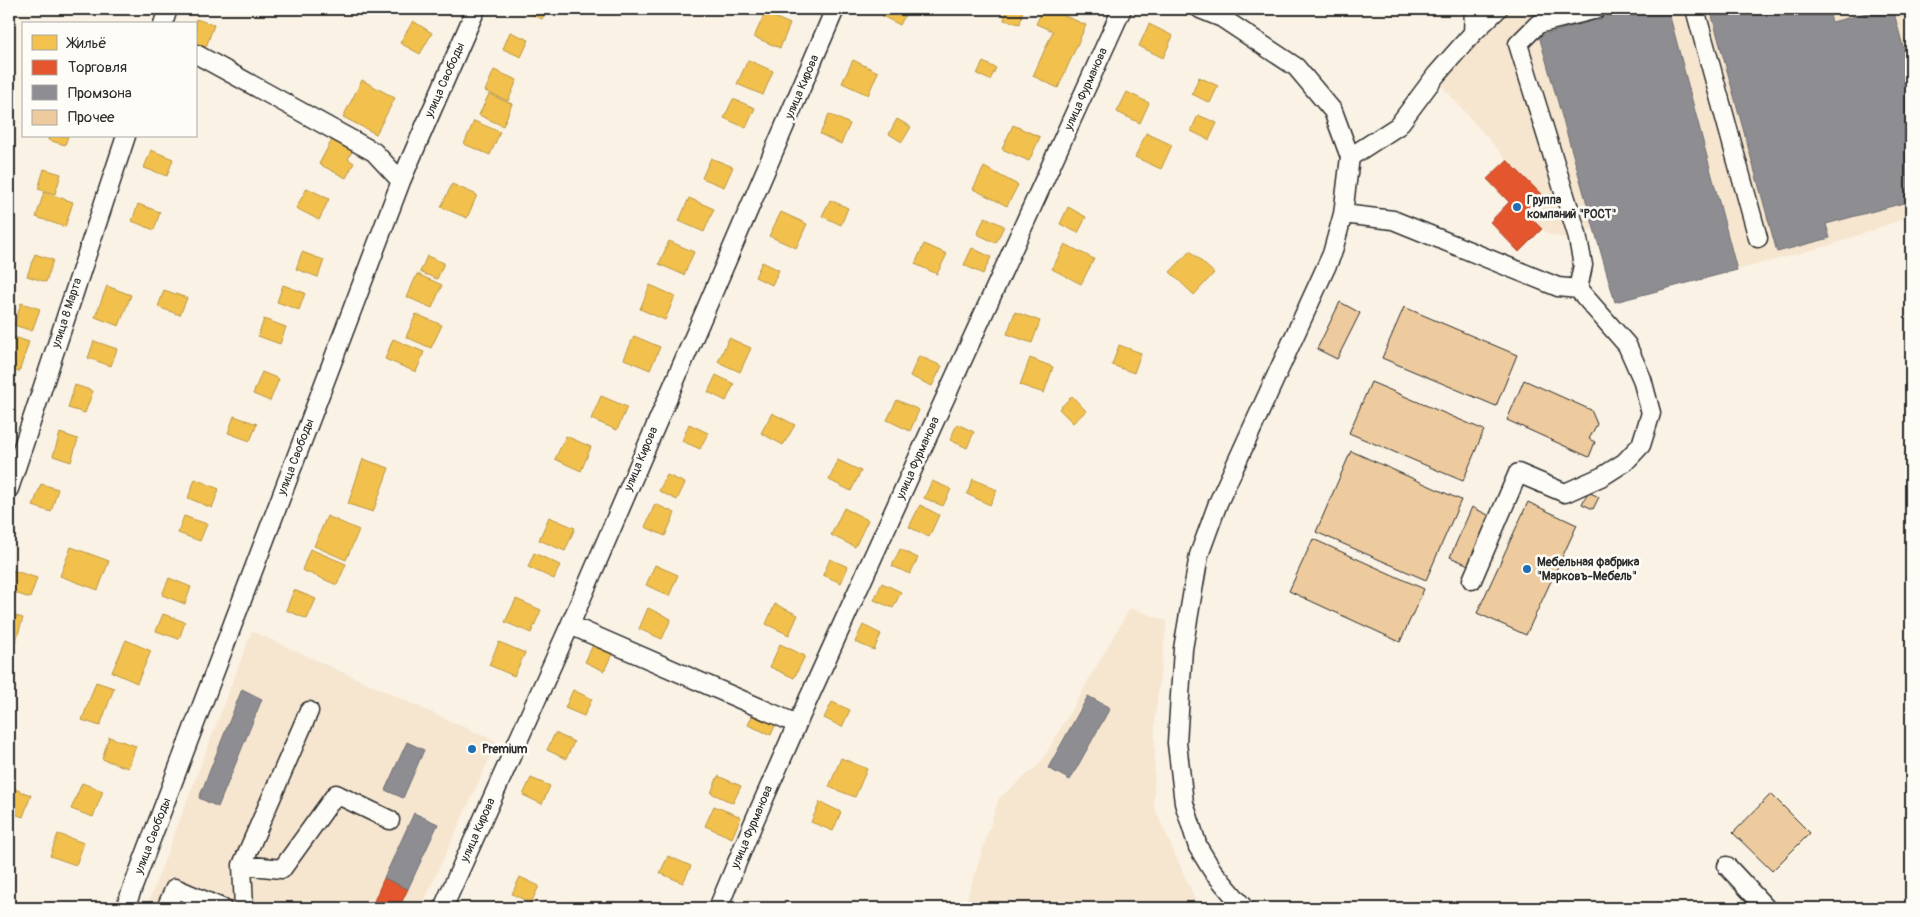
<svg xmlns="http://www.w3.org/2000/svg" width="1920" height="917" font-family="Pangolin,sans-serif">
  <style>
    .built { fill: #f6e6d0 }
    .homes { fill: #f2c14e; stroke: #b69444 }
    .shops { fill: #e4572e; stroke: #ac4a2d }
    .industry { fill: #8d8d92; stroke: #707073 }
    .building { fill: #edcb9e; stroke: #2b2b2b }
    .lines { fill: none; stroke-linecap: round; stroke-linejoin: round }
    .minor-casing { stroke: #2b2b2b; stroke-width: 21 }
    .minor { stroke: #fdfcf7; stroke-width: 18 }
    .poi-dot { fill: #1f6fb2; stroke: #fdfcf7; stroke-width: 2 }
    .labels { text-anchor: middle; dominant-baseline: central; stroke-width: 5; stroke-linejoin: round; paint-order: stroke }
    .street-label { font-size: 12px; fill: #2b2b2b; stroke: #fdfcf7 }
    .poi-label { font-size: 12px; font-weight: bold; fill: #2b2b2b; stroke: #fdfcf7; text-anchor: start }
  </style>
  <rect width="100%" height="100%" fill="#faf2e5"/>
  <filter id="ink" filterUnits="userSpaceOnUse"><feTurbulence type="fractalNoise" baseFrequency=".02" numOctaves="2"/><feDisplacementMap in="SourceGraphic" scale="10" xChannelSelector="R" yChannelSelector="G"/><feConvolveMatrix kernelMatrix="1 2 1 2 8 2 1 2 1" color-interpolation-filters="sRGB"/></filter>
  <g filter="url(#ink)">
    <path class="built" d="M 1511,9 L 1911,9 L 1911,216 L 1831,245 L 1615,302 L 1594,229 L 1563,238 L 1548,234 L 1542,229 L 1524,211 L 1541,194 L 1507,160 L 1442,86 L 1458,63 L 1484,31 Z
      M 1130,608 L 1167,621 L 1155,718 L 1154,807 L 1199,908 L 964,908 L 999,798 L 1040,764 Z
      M 252,631 L 497,742 L 421,908 L 146,908 Z"/>
    <path class="homes" d="M 518,9 L 547,9 L 542,19 Z
      M 885,9 L 908,9 L 900,25 L 882,16 Z
      M 1006,9 L 1023,9 L 1020,24 L 1004,20 Z
      M 1043,9 L 1049,9 L 1086,25 L 1058,88 L 1033,76 L 1053,31 L 1036,24 Z
      M 765,13 L 790,24 L 780,48 L 754,37 Z
      M 196,19 L 214,25 L 206,47 L 196,44 L 196,24 L 195,24 Z
      M 413,21 L 432,33 L 420,54 L 400,43 Z
      M 1149,24 L 1173,36 L 1163,58 L 1139,46 Z
      M 510,32 L 529,40 L 521,57 L 503,49 Z
      M 748,60 L 773,71 L 763,95 L 737,84 Z
      M 853,60 L 878,72 L 868,95 L 842,83 Z
      M 983,62 L 996,68 L 990,80 L 977,74 Z
      M 494,70 L 517,80 L 508,101 L 485,91 Z
      M 1199,77 L 1218,86 L 1210,103 L 1192,94 Z
      M 362,80 L 395,98 L 376,134 L 343,117 Z
      M 1127,92 L 1149,103 L 1140,123 L 1117,112 Z
      M 489,94 L 512,104 L 503,126 L 479,115 Z
      M 733,99 L 755,108 L 746,128 L 724,118 Z
      M 829,114 L 850,124 L 841,144 L 820,134 Z
      M 1198,115 L 1217,123 L 1209,140 L 1191,131 Z
      M 897,119 L 911,127 L 902,142 L 889,134 Z
      M 474,121 L 500,132 L 490,155 L 464,144 Z
      M 1013,125 L 1040,137 L 1029,161 L 1002,149 Z
      M 1146,133 L 1172,145 L 1161,169 L 1135,157 Z
      M 49,136 L 68,136 L 65,145 L 48,140 Z
      M 334,136 L 354,147 L 348,159 L 354,163 L 346,178 L 319,164 Z
      M 151,150 L 173,159 L 167,176 L 144,168 Z
      M 711,158 L 733,167 L 724,187 L 702,178 Z
      M 984,167 L 1018,185 L 1007,206 L 973,189 Z
      M 44,169 L 61,174 L 55,194 L 38,189 Z
      M 452,184 L 477,195 L 467,218 L 441,207 Z
      M 307,188 L 329,199 L 319,220 L 296,208 Z
      M 44,192 L 73,202 L 65,227 L 36,217 Z
      M 689,198 L 714,209 L 704,232 L 679,221 Z
      M 830,200 L 848,208 L 841,225 L 822,216 Z
      M 138,204 L 160,212 L 154,230 L 132,221 Z
      M 1068,207 L 1086,217 L 1078,233 L 1060,224 Z
      M 781,212 L 807,224 L 796,248 L 769,236 Z
      M 985,217 L 1004,226 L 996,243 L 977,234 Z
      M 669,241 L 694,252 L 684,275 L 659,264 Z
      M 924,244 L 947,254 L 937,274 L 915,264 Z
      M 1065,244 L 1094,259 L 1081,284 L 1052,269 Z
      M 972,248 L 991,257 L 983,274 L 964,265 Z
      M 1190,251 L 1214,273 L 1194,295 L 1170,272 Z
      M 302,252 L 324,260 L 318,277 L 296,269 Z
      M 35,254 L 53,260 L 46,282 L 27,276 Z
      M 427,256 L 444,263 L 437,279 L 420,272 Z
      M 762,262 L 779,270 L 772,285 L 755,277 Z
      M 417,274 L 442,285 L 432,308 L 407,297 Z
      M 283,285 L 305,293 L 299,310 L 277,302 Z
      M 650,285 L 675,296 L 665,320 L 640,309 Z
      M 107,286 L 131,295 L 119,326 L 95,317 Z
      M 164,290 L 187,298 L 180,315 L 158,307 Z
      M 21,303 L 40,309 L 32,331 L 14,325 Z
      M 1015,312 L 1040,321 L 1032,343 L 1007,334 Z
      M 416,314 L 442,325 L 431,348 L 406,337 Z
      M 264,319 L 286,327 L 280,344 L 258,336 Z
      M 9,335 L 29,342 L 19,372 L 9,369 Z
      M 634,336 L 660,347 L 650,370 L 624,359 Z
      M 729,338 L 751,348 L 740,372 L 718,362 Z
      M 393,339 L 424,352 L 416,372 L 385,359 Z
      M 94,341 L 117,349 L 111,366 L 88,358 Z
      M 1119,345 L 1141,353 L 1134,373 L 1112,365 Z
      M 919,356 L 942,366 L 932,386 L 910,376 Z
      M 1030,358 L 1053,367 L 1044,393 L 1020,385 Z
      M 262,372 L 279,379 L 270,401 L 253,394 Z
      M 716,375 L 734,384 L 726,401 L 708,392 Z
      M 75,385 L 93,391 L 85,413 L 68,408 Z
      M 601,396 L 627,407 L 617,430 L 591,419 Z
      M 1072,396 L 1086,411 L 1073,423 L 1059,409 Z
      M 897,400 L 919,410 L 910,431 L 887,420 Z
      M 772,413 L 795,425 L 783,445 L 761,433 Z
      M 234,416 L 257,424 L 250,441 L 228,433 Z
      M 689,424 L 708,433 L 700,449 L 682,441 Z
      M 957,424 L 974,432 L 967,448 L 950,440 Z
      M 60,433 L 78,439 L 71,462 L 53,456 Z
      M 566,436 L 591,447 L 581,471 L 555,459 Z
      M 363,459 L 389,468 L 373,512 L 348,504 Z
      M 838,460 L 861,471 L 851,491 L 829,480 Z
      M 667,475 L 685,483 L 677,500 L 659,491 Z
      M 195,479 L 219,489 L 212,508 L 188,498 Z
      M 973,479 L 997,490 L 990,505 L 967,494 Z
      M 932,481 L 951,489 L 943,506 L 924,498 Z
      M 41,484 L 58,489 L 51,512 L 33,506 Z
      M 655,504 L 675,513 L 665,536 L 645,527 Z
      M 920,505 L 939,515 L 929,537 L 909,527 Z
      M 844,508 L 868,520 L 855,547 L 831,535 Z
      M 184,516 L 207,524 L 200,541 L 178,533 Z
      M 327,516 L 359,530 L 346,560 L 314,546 Z
      M 549,517 L 575,528 L 565,551 L 539,540 Z
      M 71,547 L 109,561 L 98,590 L 60,576 Z
      M 310,549 L 346,564 L 337,585 L 302,570 Z
      M 900,549 L 918,558 L 910,574 L 892,566 Z
      M 534,553 L 560,565 L 554,579 L 528,567 Z
      M 830,559 L 848,567 L 841,583 L 823,575 Z
      M 655,565 L 678,575 L 669,596 L 646,585 Z
      M 12,570 L 37,578 L 30,598 L 9,591 L 9,578 Z
      M 169,578 L 191,587 L 185,604 L 162,595 Z
      M 882,583 L 901,592 L 893,608 L 874,600 Z
      M 294,590 L 316,599 L 307,619 L 286,610 Z
      M 516,599 L 541,610 L 531,633 L 505,622 Z
      M 775,604 L 798,615 L 789,635 L 766,624 Z
      M 648,608 L 671,619 L 662,639 L 639,629 Z
      M 9,614 L 23,618 L 16,641 L 9,639 Z
      M 163,614 L 185,622 L 179,639 L 156,631 Z
      M 863,625 L 881,634 L 874,650 L 855,642 Z
      M 126,640 L 151,651 L 137,683 L 112,672 Z
      M 499,642 L 525,653 L 514,676 L 489,665 Z
      M 780,644 L 805,656 L 794,678 L 770,667 Z
      M 593,645 L 612,654 L 604,671 L 585,662 Z
      M 96,682 L 114,688 L 100,726 L 82,720 Z
      M 573,690 L 592,699 L 584,716 L 565,708 Z
      M 832,702 L 850,710 L 842,727 L 824,718 Z
      M 756,707 L 778,718 L 771,735 L 748,725 Z
      M 555,733 L 574,742 L 566,759 L 547,750 Z
      M 109,737 L 136,746 L 128,768 L 102,759 Z
      M 841,758 L 867,769 L 855,797 L 829,787 Z
      M 718,776 L 741,786 L 733,803 L 711,793 Z
      M 531,778 L 550,786 L 542,804 L 523,795 Z
      M 82,783 L 103,791 L 93,817 L 71,809 Z
      M 9,787 L 31,795 L 23,817 L 9,812 Z
      M 820,802 L 841,812 L 833,831 L 811,822 Z
      M 714,806 L 741,817 L 732,838 L 705,826 Z
      M 58,834 L 84,843 L 76,865 L 50,856 Z
      M 668,856 L 691,866 L 683,883 L 660,873 Z
      M 520,877 L 539,886 L 531,903 L 512,894 Z
      M 681,900 L 700,908 L 677,908 Z"/>
    <path class="shops" d="M 1507,160 L 1541,194 L 1524,211 L 1542,229 L 1519,252 L 1490,222 L 1509,202 L 1487,179 Z
      M 384,878 L 408,889 L 399,908 L 371,908 Z"/>
    <path class="industry" d="M 1632,9 L 1668,9 L 1737,270 L 1615,302 L 1539,36 Z
      M 1710,9 L 1828,9 L 1832,22 L 1882,9 L 1893,9 L 1911,76 L 1911,201 L 1826,224 L 1830,238 L 1777,252 Z
      M 242,689 L 262,699 L 218,807 L 199,798 Z
      M 1088,696 L 1110,708 L 1070,780 L 1048,768 Z
      M 407,742 L 424,750 L 403,798 L 385,790 Z
      M 414,813 L 438,824 L 408,889 L 384,878 Z"/>
    <path class="building" d="M 1340,302 L 1360,313 L 1337,359 L 1317,349 Z
      M 1404,307 L 1517,355 L 1496,406 L 1382,358 Z
      M 1524,380 L 1591,410 L 1597,424 L 1589,439 L 1595,442 L 1589,457 L 1507,420 Z
      M 1371,382 L 1484,430 L 1463,481 L 1349,433 Z
      M 1351,451 L 1461,500 L 1426,580 L 1316,532 Z
      M 1588,492 L 1599,497 L 1593,509 L 1582,504 Z
      M 1528,502 L 1577,525 L 1526,635 L 1477,613 Z
      M 1472,507 L 1492,517 L 1471,566 L 1450,557 Z
      M 1313,539 L 1424,589 L 1400,642 L 1289,591 Z
      M 1771,794 L 1810,833 L 1772,871 L 1733,833 Z"/>
    <g class="lines">
      <g class="minor-casing">
        <path id="minor" d="M 1200,9 L 1222,18 L 1296,67 L 1333,111 L 1350,157 L 1343,214 L 1332,254 L 1218,503 L 1199,555 L 1183,649 L 1177,743 L 1184,803 L 1198,847 L 1212,870 L 1244,908
          M 1695,9 L 1758,238
          M 163,24 L 168,9
          M 1473,33 L 1474,9
          M 196,54 L 374,152 L 401,181
          M 1350,157 L 1398,126 L 1436,75 L 1473,33 L 1498,9
          M 1343,214 L 1393,220 L 1558,287 L 1578,289 L 1583,265 L 1577,234 L 1518,44 L 1538,24 L 1597,9
          M 9,489 L 126,136
          M 1472,580 L 1518,473 L 1565,493 L 1603,476 L 1625,462 L 1641,445 L 1651,413 L 1642,379 L 1627,345 L 1578,289
          M 570,625 L 797,724
          M 242,865 L 282,869 L 336,794 L 390,820
          M 1727,866 L 1766,908
          M 125,908 L 401,181 L 476,9
          M 166,908 L 175,888 L 222,908
          M 244,908 L 242,865 L 309,711
          M 443,908 L 570,625 L 835,9
          M 718,908 L 753,824 L 797,724 L 1122,9"/>
      </g>
      <use href="#minor" class="minor"/>
    </g>
  </g>
  <g class="poi-dot">
    <circle cx="1517" cy="207" r="5"/>
    <circle cx="1527" cy="569" r="5"/>
    <circle cx="472" cy="749" r="5"/>
  </g>
  <g class="labels">
    <g class="street-label">
      <text transform="translate(445 80) rotate(-66)">улица Свободы</text>
      <text transform="translate(802 87) rotate(-67)">улица Кирова</text>
      <text transform="translate(1086 89) rotate(-66)">улица Фурманова</text>
      <text transform="translate(67 313) rotate(-72)">улица 8 Марта</text>
      <text transform="translate(296 457) rotate(-69)">улица Свободы</text>
      <text transform="translate(918 458) rotate(-66)">улица Фурманова</text>
      <text transform="translate(641 459) rotate(-67)">улица Кирова</text>
      <text transform="translate(752 827) rotate(-67)">улица Фурманова</text>
      <text transform="translate(478 830) rotate(-66)">улица Кирова</text>
      <text transform="translate(153 836) rotate(-69)">улица Свободы</text>
    </g>
    <g class="poi-label">
      <text x="1527" y="200">Группа<tspan x="1527" dy="14">компаний "РОСТ"</tspan></text>
      <text x="1537" y="562">Мебельная фабрика<tspan x="1537" dy="14">"Марковъ-Мебель"</tspan></text>
      <text x="482" y="749">Premium</text>
    </g>
  </g>
  <rect width="1920" height="917" fill="none" stroke="#fdfcf7" stroke-width="30"/>
  <rect x="15" y="15" width="1890" height="887" fill="none" stroke="#2b2b2b" stroke-width="2" filter="url(#ink)"/>
  <rect x="22" y="22" width="175" height="115" fill="#fdfcf7" stroke="#a9a8a5"/>
  <rect x="32" y="35" width="25" height="15" fill="#f2c14e" stroke="#a9a8a5"/>
  <text x="68" y="48" font-size="15" fill="#2b2b2b">Жильё</text>
  <rect x="32" y="60" width="25" height="15" fill="#e4572e" stroke="#a9a8a5"/>
  <text x="68" y="72" font-size="15" fill="#2b2b2b">Торговля</text>
  <rect x="32" y="85" width="25" height="15" fill="#8d8d92" stroke="#a9a8a5"/>
  <text x="68" y="98" font-size="15" fill="#2b2b2b">Промзона</text>
  <rect x="32" y="110" width="25" height="15" fill="#edcb9e" stroke="#a9a8a5"/>
  <text x="68" y="122" font-size="15" fill="#2b2b2b">Прочее</text>
</svg>
